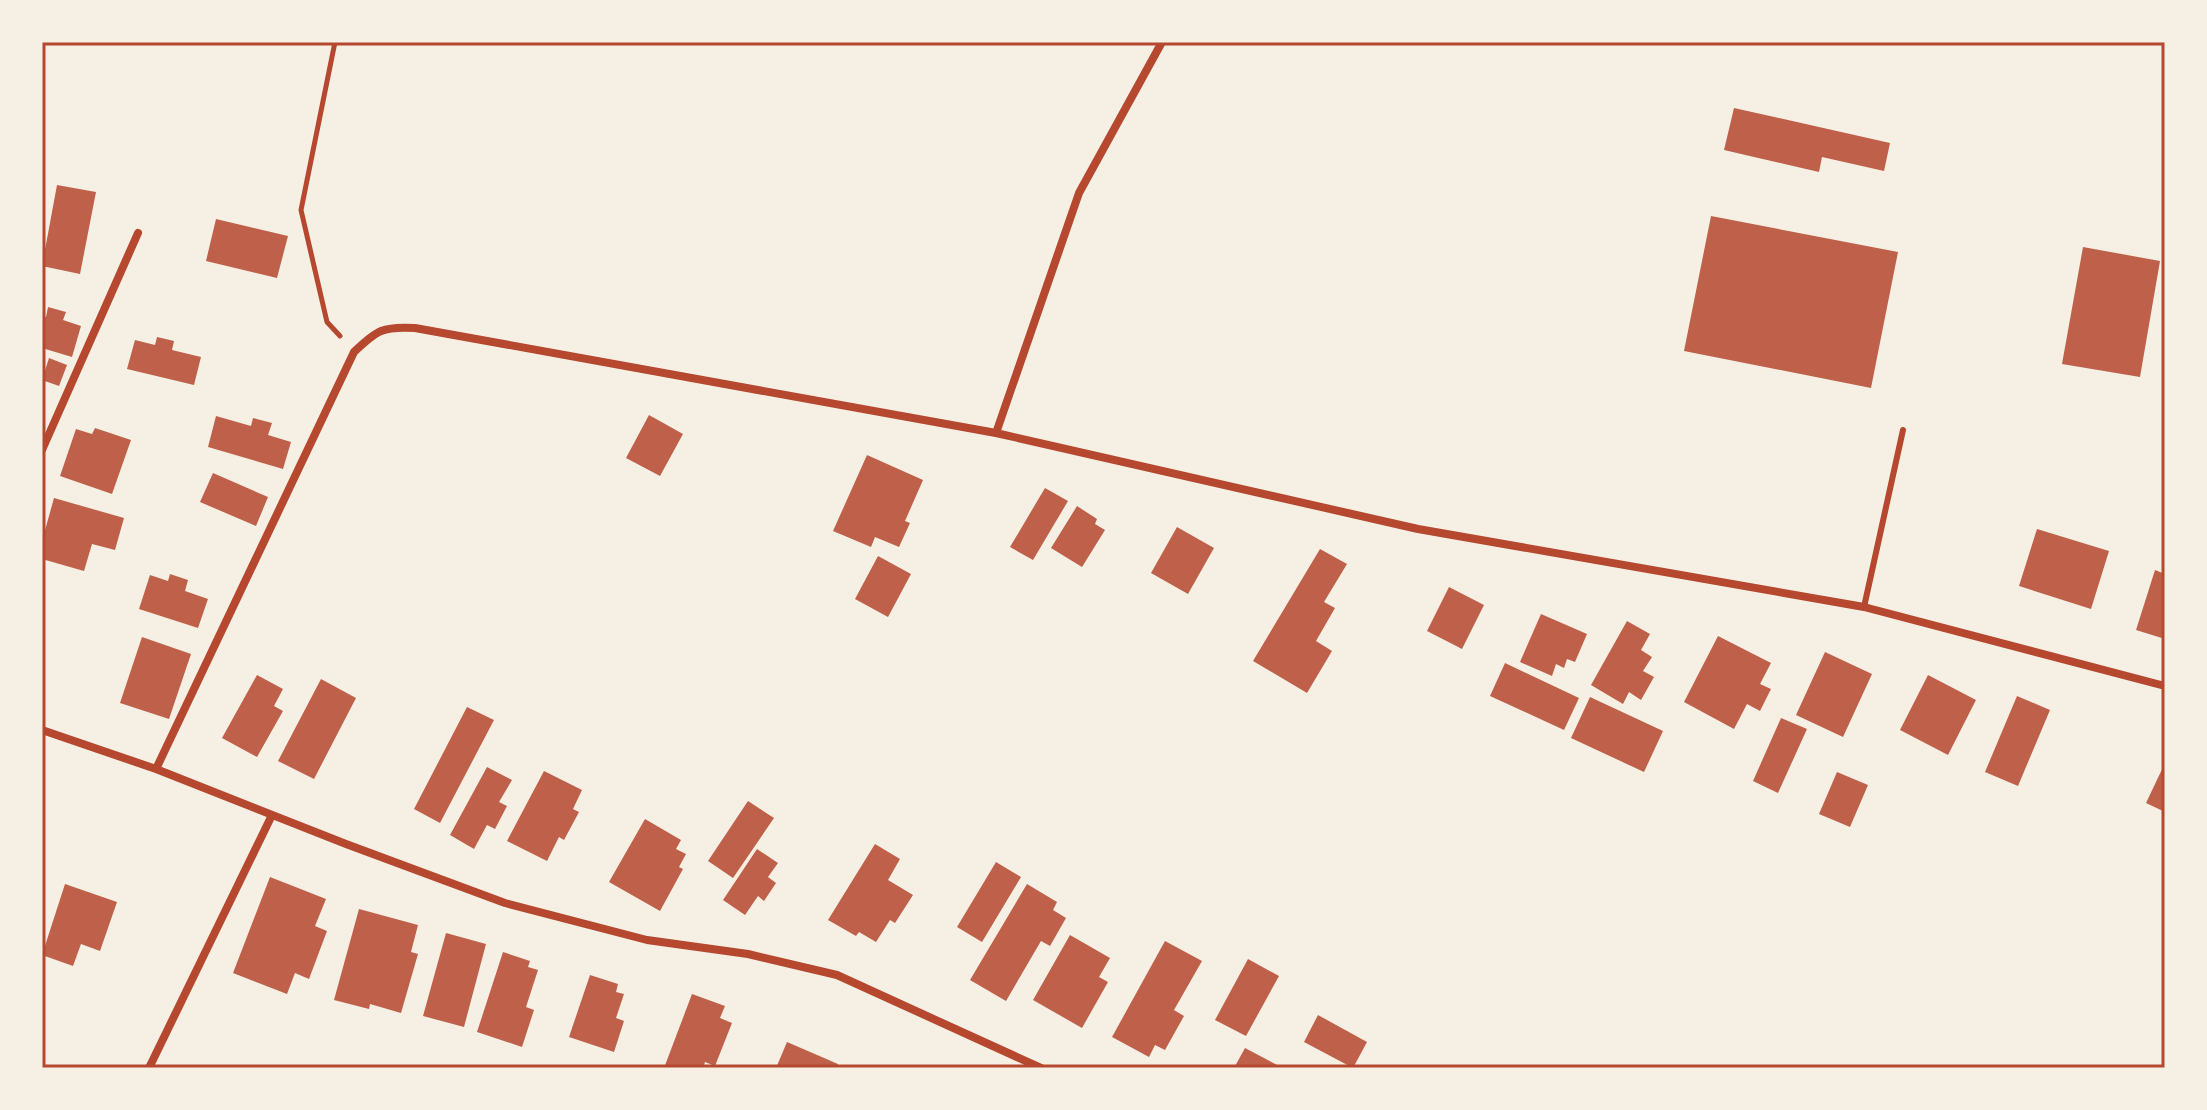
<svg xmlns="http://www.w3.org/2000/svg" width="2207" height="1110" font-family="Lora,serif">
  <style>
    .building { fill: #bf614a }
    .lines { fill: none; stroke-linecap: round; stroke-linejoin: round }
    .path { stroke: #b5482f; stroke-width: 5 }
    .service { stroke: #b5482f; stroke-width: 6 }
    .minor { stroke: #b5482f; stroke-width: 8 }
    .neatline { fill: none; stroke: #b5482f; stroke-width: 3 }
  </style>
  <rect width="100%" height="100%" fill="#f6efe4"/>
  <path class="building" d="M 1734,108 L 1890,143 L 1884,171 L 1822,157 L 1819,172 L 1724,150 Z
    M 57,185 L 96,192 L 80,274 L 42,266 Z
    M 1711,216 L 1898,252 L 1871,388 L 1684,351 Z
    M 216,219 L 288,236 L 277,278 L 206,261 Z
    M 2083,247 L 2160,261 L 2140,377 L 2062,364 Z
    M 48,307 L 66,312 L 63,320 L 81,326 L 72,357 L 42,348 L 42,316 L 46,317 Z
    M 157,337 L 174,341 L 172,350 L 201,357 L 194,385 L 127,369 L 135,340 L 155,345 Z
    M 49,358 L 67,365 L 59,386 L 42,380 Z
    M 649,415 L 683,434 L 660,476 L 626,458 Z
    M 216,416 L 251,426 L 253,418 L 272,423 L 268,435 L 291,442 L 283,469 L 208,447 Z
    M 95,428 L 131,440 L 112,494 L 60,476 L 76,429 L 92,434 Z
    M 867,455 L 923,480 L 905,521 L 910,523 L 899,547 L 875,537 L 871,547 L 833,531 Z
    M 213,473 L 268,497 L 256,526 L 200,502 Z
    M 1045,488 L 1068,501 L 1033,560 L 1010,547 Z
    M 54,498 L 124,518 L 115,550 L 92,544 L 84,571 L 42,559 L 42,541 Z
    M 1077,506 L 1097,519 L 1095,524 L 1105,530 L 1082,567 L 1051,548 Z
    M 1177,527 L 1214,548 L 1188,594 L 1151,573 Z
    M 2037,529 L 2109,551 L 2091,609 L 2019,586 Z
    M 1320,549 L 1347,564 L 1324,602 L 1335,608 L 1316,641 L 1332,651 L 1307,693 L 1253,661 Z
    M 878,556 L 911,574 L 888,617 L 855,599 Z
    M 2155,570 L 2165,574 L 2165,639 L 2136,630 Z
    M 170,574 L 188,580 L 185,591 L 208,599 L 198,628 L 139,609 L 150,575 L 168,581 Z
    M 1449,587 L 1484,605 L 1462,649 L 1427,631 Z
    M 1541,614 L 1587,634 L 1575,662 L 1567,659 L 1564,668 L 1556,664 L 1552,676 L 1520,662 Z
    M 1627,621 L 1650,634 L 1641,650 L 1652,657 L 1643,671 L 1654,677 L 1641,700 L 1629,692 L 1623,704 L 1591,685 Z
    M 1718,636 L 1771,663 L 1760,684 L 1771,689 L 1760,711 L 1747,704 L 1734,729 L 1684,702 Z
    M 142,637 L 191,654 L 169,719 L 120,703 Z
    M 1825,652 L 1872,674 L 1843,737 L 1796,715 Z
    M 1505,663 L 1579,698 L 1564,730 L 1490,696 Z
    M 257,675 L 283,689 L 274,706 L 283,711 L 257,757 L 222,738 Z
    M 1928,675 L 1976,700 L 1948,755 L 1900,730 Z
    M 321,679 L 356,698 L 314,779 L 278,761 Z
    M 2017,696 L 2050,710 L 2018,786 L 1985,772 Z
    M 1590,697 L 1663,731 L 1644,772 L 1571,738 Z
    M 467,707 L 494,720 L 440,823 L 414,809 Z
    M 1781,718 L 1807,729 L 1778,793 L 1753,781 Z
    M 2165,763 L 2165,812 L 2146,803 Z
    M 487,767 L 512,780 L 499,802 L 507,806 L 495,829 L 487,825 L 474,849 L 450,835 Z
    M 544,771 L 582,790 L 573,809 L 579,812 L 564,840 L 559,837 L 547,861 L 507,841 Z
    M 1837,772 L 1868,785 L 1850,827 L 1819,814 Z
    M 748,801 L 774,818 L 733,878 L 708,861 Z
    M 645,819 L 681,840 L 676,849 L 686,854 L 679,867 L 683,869 L 660,911 L 609,882 Z
    M 875,844 L 900,859 L 888,880 L 913,895 L 895,923 L 890,920 L 876,942 L 859,932 L 856,936 L 828,920 Z
    M 757,849 L 778,863 L 768,877 L 776,883 L 764,901 L 758,896 L 745,915 L 723,900 Z
    M 996,862 L 1021,877 L 982,942 L 957,927 Z
    M 270,877 L 326,899 L 315,926 L 327,931 L 309,979 L 295,973 L 287,994 L 233,973 Z
    M 65,884 L 117,902 L 100,951 L 81,944 L 73,966 L 42,955 Z
    M 1027,884 L 1057,902 L 1053,910 L 1066,918 L 1050,946 L 1041,941 L 1006,1001 L 970,980 Z
    M 359,909 L 418,925 L 411,952 L 418,954 L 401,1013 L 370,1004 L 369,1009 L 334,1000 Z
    M 446,933 L 486,944 L 464,1027 L 423,1016 Z
    M 1070,935 L 1110,958 L 1099,977 L 1108,982 L 1082,1028 L 1033,1000 Z
    M 1165,941 L 1202,961 L 1174,1010 L 1184,1016 L 1165,1050 L 1155,1045 L 1149,1057 L 1112,1037 Z
    M 503,952 L 530,961 L 528,967 L 538,970 L 526,1007 L 534,1010 L 522,1047 L 477,1032 Z
    M 1248,959 L 1279,976 L 1246,1036 L 1215,1020 Z
    M 590,975 L 618,984 L 616,992 L 624,994 L 616,1018 L 624,1021 L 614,1052 L 569,1037 Z
    M 692,994 L 725,1006 L 720,1018 L 732,1023 L 715,1066 L 705,1062 L 703,1068 L 664,1068 Z
    M 1318,1015 L 1367,1042 L 1353,1068 L 1304,1042 Z
    M 787,1042 L 838,1064 L 836,1068 L 776,1068 Z
    M 1245,1048 L 1277,1065 L 1276,1068 L 1234,1068 Z"/>
  <g class="lines">
    <path class="path" d="M 335,42 L 301,210 L 327,322 L 340,336"/>
    <path class="service" d="M 1864,607 L 1903,430"/>
    <path class="minor" d="M 996,433 L 1079,193 L 1162,42
      M 42,450 L 138,233
      M 42,730 L 156,769 L 346,844 L 505,903 L 647,940 L 748,954 L 837,975 L 1041,1068
      M 156,769 L 354,352 C 377,330 383,326 415,328 L 996,433 L 1418,529 L 1864,607 L 2165,686
      M 149,1068 L 272,815"/>
  </g>
  <rect width="2207" height="1110" fill="none" stroke="#f6efe4" stroke-width="88"/>
  <rect x="44" y="44" width="2119" height="1022" class="neatline"/>
</svg>
